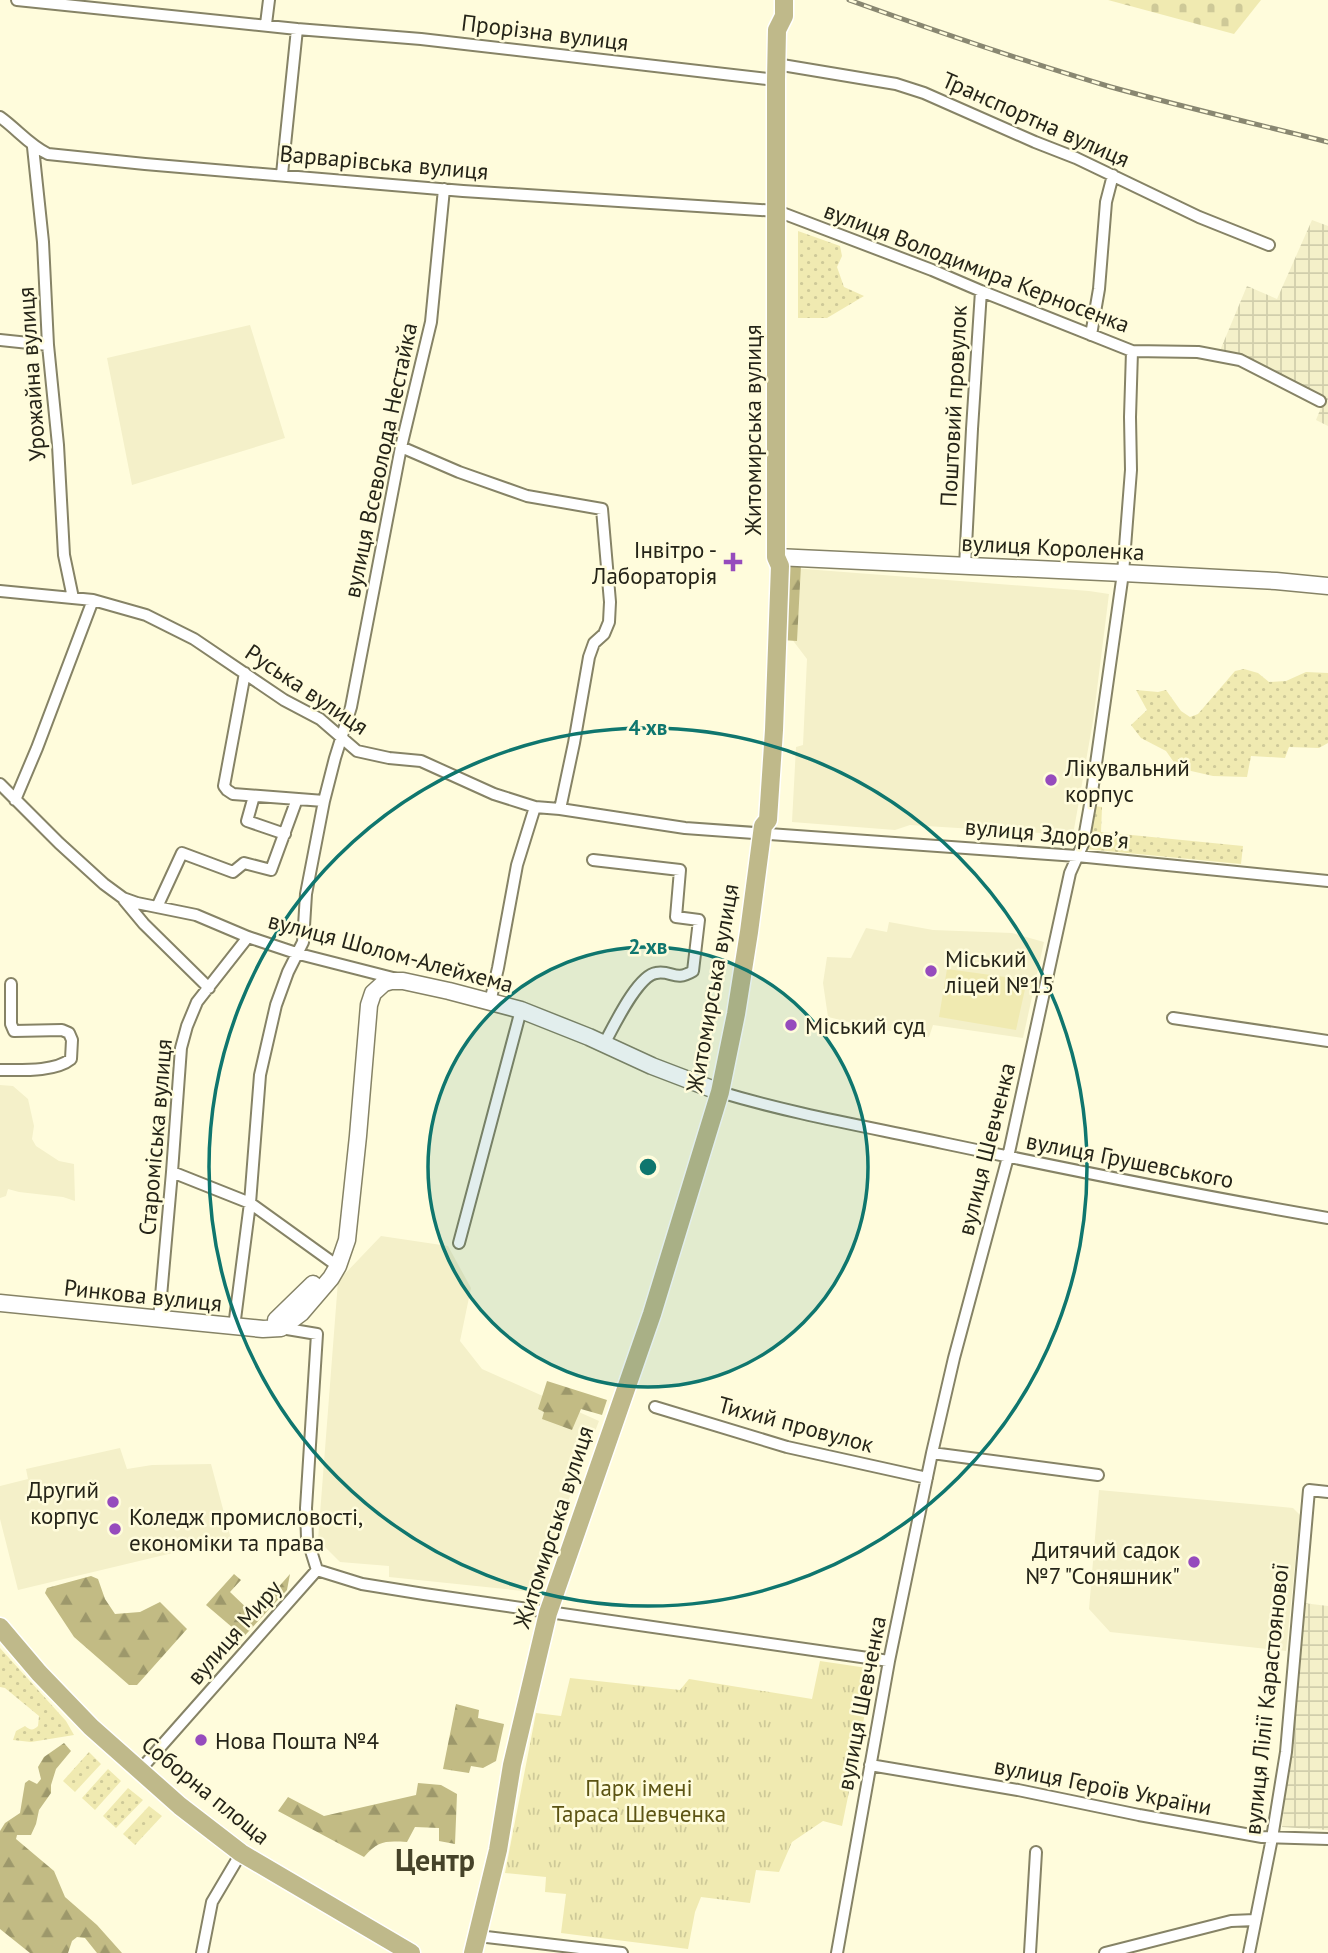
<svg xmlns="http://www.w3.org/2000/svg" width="1328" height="1953" font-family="'PT Sans',sans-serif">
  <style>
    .built { fill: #f4f0c9 }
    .industrial { fill: url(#industrial-grid) }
    .grass { fill: url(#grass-dots) }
    .forest { fill: url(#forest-firs) }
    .cemetery { fill: url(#cemetery-stones) }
    .park { fill: url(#park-tufts) }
    .garden { fill: #f0eab1 }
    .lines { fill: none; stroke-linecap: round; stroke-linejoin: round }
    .minor-casing { stroke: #868366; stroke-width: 14 }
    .secondary-casing { stroke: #868366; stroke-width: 19 }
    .primary-casing { stroke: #fff; stroke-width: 21 }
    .minor { stroke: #fff; stroke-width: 10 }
    .secondary { stroke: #fff; stroke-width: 16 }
    .primary { stroke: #bfb98a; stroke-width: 18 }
    .rail-casing { stroke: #898771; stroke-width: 5 }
    .rail { stroke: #fffcdc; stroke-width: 2.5; stroke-dasharray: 8; stroke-linecap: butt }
    .ring { fill: none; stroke: #0f766e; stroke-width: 3.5 }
    .poi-dot { fill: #964bbd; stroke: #fffcdc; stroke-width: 2.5 }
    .labels { text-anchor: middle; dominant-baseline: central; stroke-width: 5; stroke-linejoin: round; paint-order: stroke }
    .street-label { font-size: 23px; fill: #252418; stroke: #fffcdc }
    .poi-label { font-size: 23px; fill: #252418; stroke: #fffcdc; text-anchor: start }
    .park-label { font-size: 23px; fill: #5c5413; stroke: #fffcdc }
    .district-label { font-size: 30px; font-weight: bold; fill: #464329; stroke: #fffcdc }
    .centre { fill: #0f766e; stroke: #fffcdc; stroke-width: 3.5 }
    .ring-label { font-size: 21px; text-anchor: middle; font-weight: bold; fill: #0f766e; stroke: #fffcdc; stroke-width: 5; stroke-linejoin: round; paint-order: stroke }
  </style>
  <defs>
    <pattern id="industrial-grid" width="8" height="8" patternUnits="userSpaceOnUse" patternTransform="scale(1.75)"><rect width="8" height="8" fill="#f4f0c9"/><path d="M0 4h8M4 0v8" fill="none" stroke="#d1ceac"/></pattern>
    <pattern id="grass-dots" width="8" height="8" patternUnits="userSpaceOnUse" patternTransform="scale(1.75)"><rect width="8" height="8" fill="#f0eab1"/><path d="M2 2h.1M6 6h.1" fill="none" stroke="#cec998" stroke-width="1.8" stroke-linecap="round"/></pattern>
    <pattern id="forest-firs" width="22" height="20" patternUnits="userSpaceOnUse" patternTransform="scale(1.75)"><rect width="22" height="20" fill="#c2bb84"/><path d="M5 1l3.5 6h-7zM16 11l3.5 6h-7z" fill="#9d986b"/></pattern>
    <pattern id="cemetery-stones" width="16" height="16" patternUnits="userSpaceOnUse" patternTransform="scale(1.75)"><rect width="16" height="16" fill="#f0eab1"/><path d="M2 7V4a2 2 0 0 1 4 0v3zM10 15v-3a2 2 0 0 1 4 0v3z" fill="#cec998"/></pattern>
    <pattern id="park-tufts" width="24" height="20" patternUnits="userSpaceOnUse" patternTransform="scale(1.75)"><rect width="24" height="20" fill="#f0eab1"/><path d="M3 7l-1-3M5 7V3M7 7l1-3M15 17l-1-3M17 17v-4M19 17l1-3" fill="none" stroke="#cec998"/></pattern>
  </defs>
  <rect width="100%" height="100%" fill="#fffcdc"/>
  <path class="built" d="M 250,325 L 285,438 L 132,485 L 107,358 Z
    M 792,568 L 1089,591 L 1109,594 L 1093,721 L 1073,835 L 910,825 L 895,830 L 792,822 L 796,747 L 803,745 L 807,659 L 791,638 Z
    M 889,922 L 933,930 L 1012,933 L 1044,942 L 1023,1038 L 933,1025 L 929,1037 L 878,1029 L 828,1017 L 823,983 L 827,957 L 851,958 L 866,928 L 887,932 Z
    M 0,1085 L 13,1086 L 28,1099 L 34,1126 L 32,1139 L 36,1146 L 59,1161 L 74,1164 L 75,1201 L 63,1197 L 19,1192 L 8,1189 L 6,1196 L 0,1198 Z
    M 381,1236 L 448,1246 L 471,1288 L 460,1341 L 482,1369 L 599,1421 L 533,1592 L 389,1577 L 389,1566 L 340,1562 L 318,1540 L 338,1281 Z
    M 120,1448 L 127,1469 L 152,1465 L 211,1464 L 231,1539 L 18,1590 L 0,1519 L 0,1486 L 28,1479 L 26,1469 Z
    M 1099,1490 L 1293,1508 L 1300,1515 L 1286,1651 L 1110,1632 L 1089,1609 Z"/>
  <path class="industrial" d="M 1312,220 L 1328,226 L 1328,426 L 1316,420 L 1322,405 L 1219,353 L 1247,286 L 1277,299 Z
    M 1303,1603 L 1328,1606 L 1328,1830 L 1282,1827 Z"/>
  <path class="grass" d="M 798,231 L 840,246 L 842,256 L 837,267 L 844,287 L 864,296 L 827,318 L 798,318 Z
    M 1244,669 L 1258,673 L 1269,682 L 1286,681 L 1306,672 L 1328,673 L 1328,743 L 1319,748 L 1289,747 L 1285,758 L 1251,756 L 1247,777 L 1213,776 L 1178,768 L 1166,751 L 1141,738 L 1131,725 L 1147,710 L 1136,690 L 1158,692 L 1166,690 L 1181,711 L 1190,717 L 1198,714 L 1235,671 Z
    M 1094,806 L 1102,807 L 1101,832 L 1243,846 L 1241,864 L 1086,849 Z
    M 0,1648 L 66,1721 L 74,1735 L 31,1742 L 13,1740 L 16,1731 L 25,1726 C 30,1730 33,1731 38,1726 L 39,1716 L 5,1688 L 0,1687 Z
    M 89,1752 L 101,1764 L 75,1792 L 63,1781 Z
    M 108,1769 L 121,1781 L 95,1810 L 82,1798 Z
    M 128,1788 L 143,1800 L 116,1828 L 103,1816 Z
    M 149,1806 L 162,1816 L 135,1845 L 123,1834 Z"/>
  <path class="forest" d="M 784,564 L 801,565 L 797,641 L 781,640 Z
    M 547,1381 L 607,1400 L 602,1415 L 581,1409 L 572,1430 L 542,1419 L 544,1412 L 538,1409 Z
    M 234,1574 L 241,1580 L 230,1592 L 254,1615 L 290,1574 L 287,1590 L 235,1646 L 225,1638 L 233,1628 L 206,1605 Z
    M 91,1576 L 98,1579 L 105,1599 L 115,1614 L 140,1612 L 160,1602 L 187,1629 L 137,1685 L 129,1685 L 74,1637 L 45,1593 L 47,1588 Z
    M 456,1704 L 479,1710 L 478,1718 L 504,1724 L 496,1761 L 483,1768 L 471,1766 L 469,1773 L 443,1769 Z
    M 64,1743 L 71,1751 L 56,1769 L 51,1785 L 51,1793 L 39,1810 L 36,1824 L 31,1835 L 17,1835 L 16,1839 L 54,1871 L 65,1897 L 97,1925 L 122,1953 L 97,1953 L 85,1938 L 77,1937 L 72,1941 L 68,1953 L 30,1953 L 0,1929 L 0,1831 L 5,1823 L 20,1813 L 25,1783 L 29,1780 L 37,1784 L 41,1779 L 38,1767 L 44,1757 Z
    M 418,1783 L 441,1785 L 457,1794 L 455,1844 L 439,1841 L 439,1828 L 415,1827 L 407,1842 C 386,1841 379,1840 364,1857 L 278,1811 L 288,1797 L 324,1816 L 416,1795 Z"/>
  <path class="cemetery" d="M 1108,0 L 1261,0 L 1234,34 Z"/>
  <path class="park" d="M 820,1661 L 874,1669 L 842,1826 L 823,1821 L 792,1842 L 779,1872 L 756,1870 L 750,1903 L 701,1897 L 695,1912 L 688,1949 L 561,1933 L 566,1894 L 545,1892 L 546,1877 L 505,1873 L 536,1713 L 561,1716 L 570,1678 L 680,1690 L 689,1679 L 812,1699 Z"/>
  <path class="garden" d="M 947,969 L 1027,980 L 1016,1030 L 939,1017 Z"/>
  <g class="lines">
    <g class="minor-casing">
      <path id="minor" d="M 17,0 L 297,29 L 421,39 L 776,80
        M 266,24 L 269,0
        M 776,64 L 896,84 L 924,93 L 1035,142 L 1076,158 L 1199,217 L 1269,245
        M 0,117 C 17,129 29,145 48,154 L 145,164 L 463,191 L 777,211 L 932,270 L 981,291 L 1132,351 L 1198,352 L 1240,360 L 1320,401
        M 33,147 L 43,242 L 48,345 L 58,445 L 64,555 L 73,598
        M 282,174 L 297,29
        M 1091,335 L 1099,289 L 1106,202 L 1113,175
        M 0,340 L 48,345
        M 401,447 L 459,472 L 527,496 L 602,509 L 610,602 L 609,622 L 604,634 L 594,643 L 589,657 L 574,743 L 560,809
        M 965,566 L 972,429 L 981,291
        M 0,591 L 93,600 L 146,615 L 194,639 L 284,700 L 320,719 L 357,751 L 389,758 L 421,761 L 494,794 L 535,807 L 560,809 L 685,828 L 1077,856 L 1328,881
        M 245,673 L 224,786 L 227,790 L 233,794 L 324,801
        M 0,784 L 59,843 L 104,884 L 123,898 L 137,903 L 196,915 L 248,937 L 299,954 L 397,979
        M 254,796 L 247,821 L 285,834
        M 15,800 L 37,748 L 93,600
        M 593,860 L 680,870 L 676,917 L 699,920 L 693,971 C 675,982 672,970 656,973 C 637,976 613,1028 604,1044
        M 124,900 L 144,924 L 209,988
        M 157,907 L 182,853 L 233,872 L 244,863 L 271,870 L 297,799
        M 490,1002 L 498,968 L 517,865 L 535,807
        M 1173,1018 L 1328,1041
        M 0,1070 C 21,1070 55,1072 71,1059 L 72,1040 L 69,1033 L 62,1030 L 14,1031 L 11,1024 L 11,984
        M 720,1092 C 793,1114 869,1127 943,1143 C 1071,1170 1199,1196 1328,1218
        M 172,1172 L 250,1203 L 332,1262
        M 459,1243 L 521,1010
        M 159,1319 L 172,1172 L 181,1048 L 187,1026 L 197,1002 L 248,937
        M 234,1327 L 250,1203 L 260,1075 L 276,1005 L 288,972 L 303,942 L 306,894 L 324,801 L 335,758 L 351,707 L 401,447 L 431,322 L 444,189
        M 281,1328 L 317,1334 L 306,1508 L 307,1538 L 317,1570
        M 655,1407 L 787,1447 L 927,1478
        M 932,1453 L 1098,1475
        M 317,1570 L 362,1584 L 424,1594 L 889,1661
        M 870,1765 L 1018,1790 L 1139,1815 L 1262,1837 L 1328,1839
        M 140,1770 L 317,1570
        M 478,1936 L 622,1953
        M 202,1953 L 212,1902 L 241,1853
        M 837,1953 L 889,1661 L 932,1453 L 954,1358 L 1008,1157 L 1070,873 L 1083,844 L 1091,799 L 1123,573 L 1131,470 L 1130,417 L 1132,351
        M 1030,1953 L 1036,1852
        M 1105,1953 L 1231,1921 L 1255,1920
        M 1249,1953 L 1272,1838 L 1286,1752 L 1309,1490 L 1328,1492"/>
    </g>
    <g class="secondary-casing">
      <path id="secondary" d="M 776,557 L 1123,573 L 1276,581 L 1328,586
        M 0,1303 L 263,1329 L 281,1328 L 301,1313 L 331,1278 L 338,1266 L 347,1240 L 358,1136 L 369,1005 L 373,993 L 384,983 L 391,981 L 403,981 L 449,991 L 521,1010 L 589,1037 L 652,1066 L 720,1092
        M 276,1320 L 313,1284"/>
    </g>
    <g class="primary-casing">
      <path id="primary" d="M 0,1627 L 39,1673 L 91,1727 L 180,1806 L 241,1853 L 411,1953
        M 473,1953 L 498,1850 L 512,1765 L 548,1613 L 652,1314 L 720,1092 L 736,1014 L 749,932 L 763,826 L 768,820 L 774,730 L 780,566 L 776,557 L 776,80 L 777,30 L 784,16 L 784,0"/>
    </g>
    <use href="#minor" class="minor"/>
    <use href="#secondary" class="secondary"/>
    <use href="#primary" class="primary"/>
    <g class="rail-casing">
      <path id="rail" d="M 849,0 C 935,31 1023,61 1111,87 C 1183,107 1256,124 1328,142"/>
    </g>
    <use href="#rail" class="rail"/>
  </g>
  <circle cx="648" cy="1167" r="220" fill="#0f766e" fill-opacity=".12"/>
  <g class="ring">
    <circle cx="648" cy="1167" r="220"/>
    <circle cx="648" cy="1167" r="439"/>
  </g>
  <g class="poi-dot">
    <path d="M729.5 551.5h7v7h7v7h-7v7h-7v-7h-7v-7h7z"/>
    <circle cx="1051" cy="780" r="7"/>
    <circle cx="931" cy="971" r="7"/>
    <circle cx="791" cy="1025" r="7"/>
    <circle cx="113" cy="1502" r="7"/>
    <circle cx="115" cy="1529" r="7"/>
    <circle cx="1194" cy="1562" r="7"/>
    <circle cx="201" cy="1740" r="7"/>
  </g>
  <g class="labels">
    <g class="street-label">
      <text transform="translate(545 32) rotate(7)">Прорізна вулиця</text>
      <text transform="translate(1036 119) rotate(24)">Транспортна вулиця</text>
      <text transform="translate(384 162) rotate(5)">Варварівська вулиця</text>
      <text transform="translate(977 267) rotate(21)">вулиця Володимира Керносенка</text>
      <text transform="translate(31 374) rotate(-94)">Урожайна вулиця</text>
      <text transform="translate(953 406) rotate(-87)">Поштовий провулок</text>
      <text transform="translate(752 430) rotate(-90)">Житомирська вулиця</text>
      <text transform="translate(380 460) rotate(-78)">вулиця Всеволода Нестайка</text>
      <text transform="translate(1053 547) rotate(3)">вулиця Короленка</text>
      <text transform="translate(307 689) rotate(34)">Руська вулиця</text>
      <text transform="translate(1047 833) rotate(5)">вулиця Здоровʼя</text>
      <text transform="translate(391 952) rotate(15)">вулиця Шолом-Алейхема</text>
      <text transform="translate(712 988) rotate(-80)">Житомирська вулиця</text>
      <text transform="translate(155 1137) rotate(-85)">Староміська вулиця</text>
      <text transform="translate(986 1149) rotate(-76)">вулиця Шевченка</text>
      <text transform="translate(1130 1160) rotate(11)">вулиця Грушевського</text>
      <text transform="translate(143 1295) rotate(6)">Ринкова вулиця</text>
      <text transform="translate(796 1424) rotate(15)">Тихий провулок</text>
      <text transform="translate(553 1527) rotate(-72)">Житомирська вулиця</text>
      <text transform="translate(234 1632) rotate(-49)">вулиця Миру</text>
      <text transform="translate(1266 1699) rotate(-84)">вулиця Лілії Карастоянової</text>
      <text transform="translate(861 1703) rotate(-79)">вулиця Шевченка</text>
      <text transform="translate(1103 1786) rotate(11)">вулиця Героїв України</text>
      <text transform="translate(206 1790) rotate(39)">Соборна площа</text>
    </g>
    <g class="poi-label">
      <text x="717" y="549" text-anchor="end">Інвітро -<tspan x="717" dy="26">Лабораторія</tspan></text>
      <text x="1065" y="767">Лікувальний<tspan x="1065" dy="26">корпус</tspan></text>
      <text x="945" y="958">Міський<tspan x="945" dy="26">ліцей №15</tspan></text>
      <text x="805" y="1025">Міський суд</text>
      <text x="99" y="1489" text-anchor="end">Другий<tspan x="99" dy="26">корпус</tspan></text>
      <text x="129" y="1516">Коледж промисловості,<tspan x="129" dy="26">економіки та права</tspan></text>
      <text x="1180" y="1549" text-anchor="end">Дитячий садок<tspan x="1180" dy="26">№7 "Соняшник"</tspan></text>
      <text x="215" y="1740">Нова Пошта №4</text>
    </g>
    <g class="park-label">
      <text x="639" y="1787">Парк імені<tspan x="639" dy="26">Тараса Шевченка</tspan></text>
    </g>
    <g class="district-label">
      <text x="435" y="1859">Центр</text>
    </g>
  </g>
  <circle cx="648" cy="1167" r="10" class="centre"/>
  <g class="ring-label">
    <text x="648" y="735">4 хв</text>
    <text x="648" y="954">2 хв</text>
  </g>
</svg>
